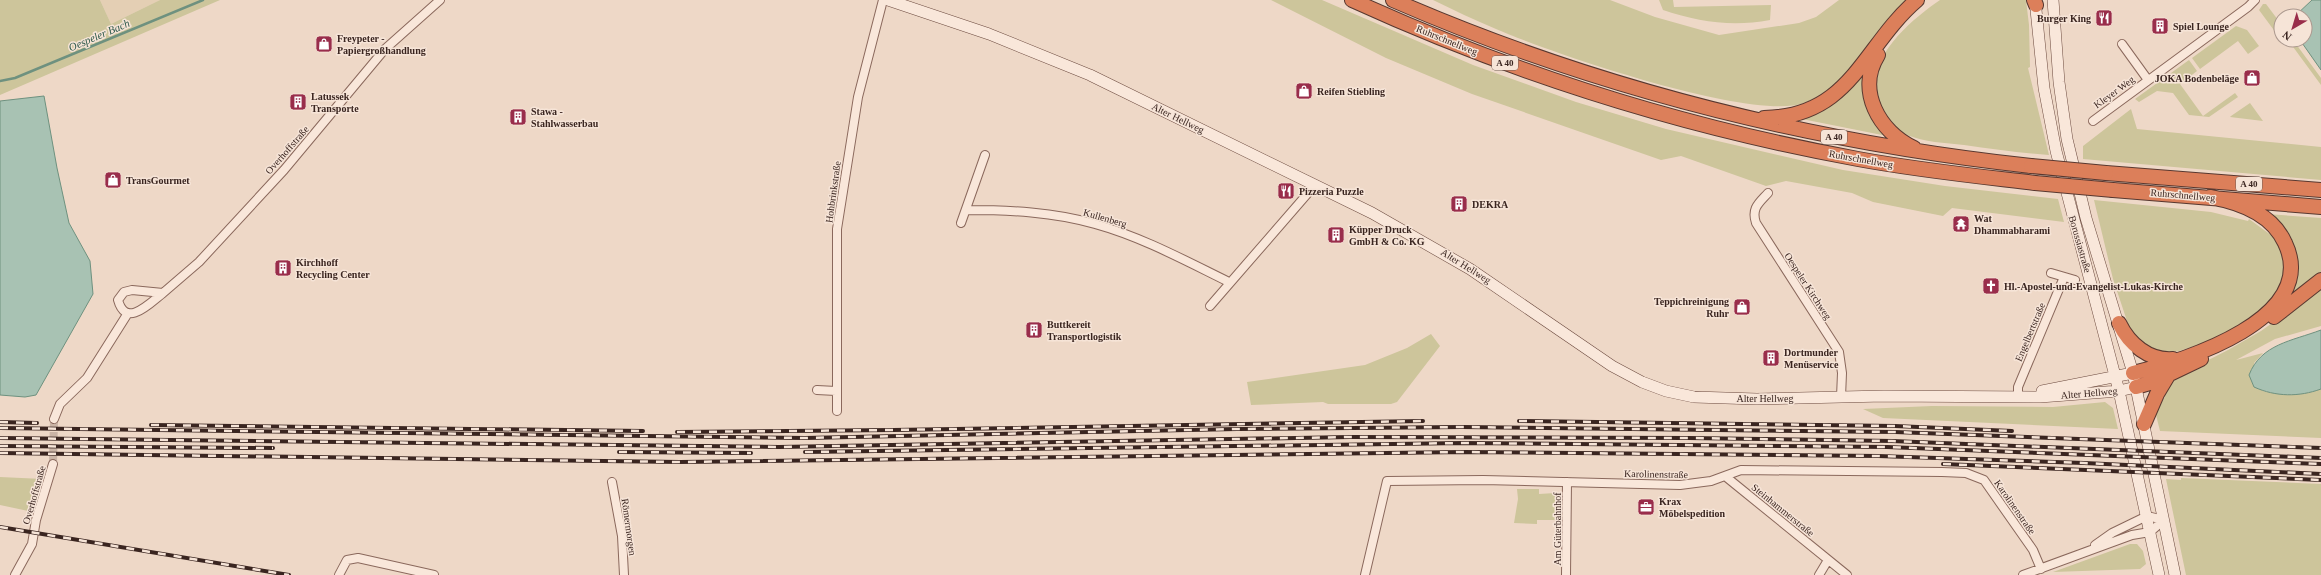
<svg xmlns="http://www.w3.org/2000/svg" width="2321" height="575" font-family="Georgia,serif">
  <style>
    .farmland { fill: #e4cfb4 }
    .green { fill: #cdc59b }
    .water { fill: #a8c2b3; stroke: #6e917f }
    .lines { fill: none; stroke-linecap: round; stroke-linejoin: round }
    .stream { stroke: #6e917f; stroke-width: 2.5 }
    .street-tunnel { stroke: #cab4a6; stroke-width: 8; stroke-dasharray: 8 4; stroke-linecap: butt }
    .street-casing { stroke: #8a685c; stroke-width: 10 }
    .secondary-casing { stroke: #6c4a3f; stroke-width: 12 }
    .highway-casing { stroke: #583830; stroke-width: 16 }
    .street { stroke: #f9e7da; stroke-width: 8 }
    .secondary { stroke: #f9e7da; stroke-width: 11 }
    .highway { stroke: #dc7f5a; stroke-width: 14 }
    .rail-casing { stroke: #3a2520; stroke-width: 4 }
    .rail { stroke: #f6e4d7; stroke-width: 2.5; stroke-dasharray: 8; stroke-linecap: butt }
    .highway-bridge-casing { stroke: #583830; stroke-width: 16; stroke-linecap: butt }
    .highway-bridge { stroke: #dc7f5a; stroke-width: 14 }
    .labels { text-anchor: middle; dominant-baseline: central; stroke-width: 3; stroke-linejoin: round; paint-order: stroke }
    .shield { fill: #f6e4d7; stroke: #725e57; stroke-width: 1 }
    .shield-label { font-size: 9px; font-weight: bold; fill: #3a2520 }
    .poi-label { font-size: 10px; font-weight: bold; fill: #3a2520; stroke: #f6e4d7; text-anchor: start }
    .street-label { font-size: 10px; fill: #3a2520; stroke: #f6e4d7 }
    .water-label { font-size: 11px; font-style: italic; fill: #2f5a4c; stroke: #f6e4d7 }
  </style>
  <rect width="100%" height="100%" fill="#eed8c7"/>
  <path class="farmland" d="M 100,0 L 160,0 L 111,24 Z"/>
  <path class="green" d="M 0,0 L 100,0 L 111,24 L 160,0 L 220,0 L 0,95 Z
    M 1271,0 L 1322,0 L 1473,65 L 1576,102 L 1666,129 L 1843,170 L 1945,186 L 2058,199 L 2064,222 L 1952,208 L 1943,216 L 1873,202 L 1852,193 L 1786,181 L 1766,186 L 1681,156 L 1661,160 L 1472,94 L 1386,58 Z
    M 1433,0 L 1610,0 L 1655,17 L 1719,35 L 1799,23 L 1816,17 L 1839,0 L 1912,0 C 1881,35 1849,86 1804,103 C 1752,122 1551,53 1496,29 C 1474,20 1454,10 1433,0 Z
    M 1659,0 L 1673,0 L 1674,7 L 1771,5 L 1770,20 C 1732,27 1699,22 1663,10 Z
    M 1940,0 L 2026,0 L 2029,25 L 2030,67 L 2028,68 L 2049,155 C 2020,153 1992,149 1964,145 C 1945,143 1924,142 1907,135 C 1894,129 1889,121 1882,109 C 1856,66 1908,22 1940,0 Z
    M 2263,4 L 2266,4 L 2281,24 L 2281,31 L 2276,33 L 2259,10 Z
    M 2236,26 L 2247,30 L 2259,46 L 2248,54 L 2238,41 L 2200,69 L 2192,58 Z
    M 2288,40 L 2293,40 L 2321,78 L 2321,85 Z
    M 2189,60 L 2197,71 L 2180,84 L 2203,116 L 2235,93 L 2238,97 L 2209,117 L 2189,115 L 2173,93 L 2157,91 L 2139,102 L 2135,99 Z
    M 1865,70 L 1892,137 L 1792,117 Z
    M 2250,103 L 2263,121 L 2230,117 L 2231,116 Z
    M 2131,109 L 2137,129 L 2321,147 L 2321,180 L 2083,159 L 2083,146 Z
    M 2094,200 L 2211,212 L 2248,221 L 2249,219 L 2275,238 L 2282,251 L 2285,269 L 2282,288 L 2270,306 L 2226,336 L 2179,351 L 2162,353 L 2151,350 L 2134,334 L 2128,324 L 2113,279 Z
    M 2267,214 L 2321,218 L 2321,274 L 2289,299 C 2305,260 2298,240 2267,214 Z
    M 2321,288 L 2321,326 L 2275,339 L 2236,360 L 2263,353 L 2254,363 L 2263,391 C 2284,395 2301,396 2321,389 L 2321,438 L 2160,431 L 2155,411 L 2165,397 L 2160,392 L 2177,376 L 2228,350 L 2261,331 Z
    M 1431,334 L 1440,346 L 1397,402 L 1391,404 L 1328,404 L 1323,402 L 1251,405 L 1247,382 L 1365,365 L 1407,348 Z
    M 2105,402 L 2113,408 L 2118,429 L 1883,418 L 1863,409 L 1932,406 L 2053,407 Z
    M 0,477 L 43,479 L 33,512 L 0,505 Z
    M 2181,478 L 2321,484 L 2321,575 L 2186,575 L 2166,479 L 2181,480 Z
    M 1517,489 L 1539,489 L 1539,494 L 1555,493 L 1555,520 L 1537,520 L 1537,524 L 1514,523 L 1518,499 Z
    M 2130,544 L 2137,544 L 2143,551 L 2146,564 L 2140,569 L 2053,572 Z"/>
  <path class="water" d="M 2312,0 L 2321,0 L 2321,70 L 2300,40 L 2305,40 L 2305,16 L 2295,16 Z
    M 44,96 L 57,168 L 69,223 L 90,261 L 93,294 L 36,395 L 25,397 L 0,395 L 0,101 Z
    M 2321,330 L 2321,389 C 2299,397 2276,397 2254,387 L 2249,375 C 2261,344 2292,341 2321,330 Z"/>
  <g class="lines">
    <path class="stream" d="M 0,81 L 15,78 L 203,0"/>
    <path class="street-tunnel" d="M 53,464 L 54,419"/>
    <g class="street-casing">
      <path id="street" d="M 2122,44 L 2148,80
        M 2093,121 L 2248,7 L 2255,0
        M 1768,193 C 1759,203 1751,208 1756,223 L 1839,352 L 1842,373 L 1841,397
        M 966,210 C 1009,210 1054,212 1095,224 C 1142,237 1186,261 1229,282
        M 961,223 L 985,155
        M 2051,273 L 2075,280
        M 132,290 L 163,293 C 150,303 126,329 118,300 L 124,292 Z
        M 163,293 L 199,262 L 284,170 L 385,49 L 440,0
        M 1210,306 L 1315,185
        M 817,390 L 836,391
        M 2018,396 L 2018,387 L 2064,277
        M 837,411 L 837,229 L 858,97 L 883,0
        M 54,419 L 60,404 L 87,378 L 128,313
        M 1725,476 L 1847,575
        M 612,482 L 622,536 L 624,575
        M 2095,545 L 2112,533 L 2147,516 L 2164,520
        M 15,575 L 32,544 L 36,520 L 53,464
        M 339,575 L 347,560 L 358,558 L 434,575
        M 1365,575 L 1387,481 L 1483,480 L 1680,485 L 1711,481 L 1741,470 L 1942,472 L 1966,473 L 1984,480 L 2033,550 L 2041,569
        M 1566,575 L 1567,482
        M 1819,575 L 1828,560
        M 2023,575 L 2132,535 L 2150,532 L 2164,520"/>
    </g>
    <g class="secondary-casing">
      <path id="secondary" d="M 888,0 L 989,34 L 1090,75 L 1372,213 L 1470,269 L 1612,366 L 1642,382 L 1666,391 L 1694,397 L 1757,399 L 1884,396 L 2040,397 L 2119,391 L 2136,387
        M 2035,0 L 2044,88 L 2056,151 L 2119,391 L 2159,575
        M 2053,0 L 2059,82 L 2067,139 L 2086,218 L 2133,373 L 2175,575
        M 2042,391 L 2133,373"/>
    </g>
    <g class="highway-casing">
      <path id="highway" d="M 1352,0 C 1514,74 1683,127 1858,159 C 1917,170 1976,176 2035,183
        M 1393,0 C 1597,89 1810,142 2031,166
        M 2034,0 L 2036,5
        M 1878,55 C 1856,90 1879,132 1914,148
        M 1764,118 C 1851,117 1863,46 1917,0
        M 2106,173 L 2321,190
        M 2113,190 L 2321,207
        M 2274,317 L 2321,280
        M 2119,323 C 2129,344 2149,361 2173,359
        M 2133,373 C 2185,361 2321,318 2285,243 C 2272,214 2239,202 2210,197
        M 2136,387 L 2153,382 L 2201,359
        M 2144,424 L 2157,394 L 2169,374"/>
    </g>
    <use href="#street" class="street"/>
    <use href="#secondary" class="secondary"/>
    <use href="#highway" class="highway"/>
    <g class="rail-casing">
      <path id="rail" d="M 1519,421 L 1895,426 L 2012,431
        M 0,422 L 37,423
        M 151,425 L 643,431
        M 0,428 L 805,438 L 1237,429 L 1462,427 L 1895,432 L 2321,448
        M 677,432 L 893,430 L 1423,421
        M 0,438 L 779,447 L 1350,437 L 1688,438 L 1892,441 L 2321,458
        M 0,446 L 273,448
        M 619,452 L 751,453
        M 805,452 L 1463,443 L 1887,447 L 2321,464
        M 0,453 L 680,462 L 1464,452 L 1878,456 L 2084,463 L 2321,474
        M 1943,464 L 2321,480
        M 0,527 L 289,575"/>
    </g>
    <use href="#rail" class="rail"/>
    <g class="highway-bridge-casing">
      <path id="highway-bridge" d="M 2031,166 L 2106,173
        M 2035,183 L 2113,190"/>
    </g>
    <use href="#highway-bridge" class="highway-bridge"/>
  </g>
  <defs>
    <g id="restaurant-square" transform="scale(0.9)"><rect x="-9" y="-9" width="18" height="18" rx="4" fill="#992d4b" stroke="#f6e4d7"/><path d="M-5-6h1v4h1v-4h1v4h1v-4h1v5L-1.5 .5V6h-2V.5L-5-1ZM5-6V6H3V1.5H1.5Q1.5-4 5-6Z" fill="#fff"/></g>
    <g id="building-square" transform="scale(0.9)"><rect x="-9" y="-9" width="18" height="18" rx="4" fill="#992d4b" stroke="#f6e4d7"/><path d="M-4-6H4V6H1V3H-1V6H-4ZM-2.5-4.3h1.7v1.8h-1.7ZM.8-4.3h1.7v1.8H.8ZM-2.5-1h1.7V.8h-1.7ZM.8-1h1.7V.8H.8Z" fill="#fff"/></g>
    <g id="shop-square" transform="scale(0.9)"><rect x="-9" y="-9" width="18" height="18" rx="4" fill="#992d4b" stroke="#f6e4d7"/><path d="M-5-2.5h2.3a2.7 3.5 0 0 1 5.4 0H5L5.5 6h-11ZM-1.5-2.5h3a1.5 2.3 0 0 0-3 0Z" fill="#fff"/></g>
    <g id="temple-square" transform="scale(0.9)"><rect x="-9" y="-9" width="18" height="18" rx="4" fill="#992d4b" stroke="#f6e4d7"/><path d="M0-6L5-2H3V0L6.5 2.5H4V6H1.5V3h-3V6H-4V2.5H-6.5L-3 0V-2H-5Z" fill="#fff"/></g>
    <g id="church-square" transform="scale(0.9)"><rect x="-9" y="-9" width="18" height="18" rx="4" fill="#992d4b" stroke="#f6e4d7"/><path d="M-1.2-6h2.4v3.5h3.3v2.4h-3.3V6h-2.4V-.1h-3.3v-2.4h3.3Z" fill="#fff"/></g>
    <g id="office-square" transform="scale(0.9)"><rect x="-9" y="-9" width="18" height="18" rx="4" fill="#992d4b" stroke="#f6e4d7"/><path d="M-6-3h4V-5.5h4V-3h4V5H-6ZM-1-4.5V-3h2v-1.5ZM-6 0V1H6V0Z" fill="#fff"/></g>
  </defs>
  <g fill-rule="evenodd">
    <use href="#restaurant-square" x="2104" y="18"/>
    <use href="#building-square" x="2160" y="26"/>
    <use href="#shop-square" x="324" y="44"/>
    <use href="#shop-square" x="2252" y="78"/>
    <use href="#shop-square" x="1304" y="91"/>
    <use href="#building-square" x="298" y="102"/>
    <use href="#building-square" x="518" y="117"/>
    <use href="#shop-square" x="113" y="180"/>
    <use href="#restaurant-square" x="1286" y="191"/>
    <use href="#building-square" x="1459" y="204"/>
    <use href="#temple-square" x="1961" y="224"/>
    <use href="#building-square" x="1336" y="235"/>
    <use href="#building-square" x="283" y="268"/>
    <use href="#church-square" x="1991" y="286"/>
    <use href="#shop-square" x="1742" y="307"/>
    <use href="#building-square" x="1034" y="330"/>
    <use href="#building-square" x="1771" y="358"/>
    <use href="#office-square" x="1646" y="507"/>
  </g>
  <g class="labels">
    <g class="shield">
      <rect x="1492" y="56" width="26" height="14" rx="3"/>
      <rect x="1821" y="130" width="26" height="14" rx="3"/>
      <rect x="2236" y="177" width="26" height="14" rx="3"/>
    </g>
    <g class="shield-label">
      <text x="1505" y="63">A 40</text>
      <text x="1834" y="137">A 40</text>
      <text x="2249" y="184">A 40</text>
    </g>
    <g class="poi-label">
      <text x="2091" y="18" text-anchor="end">Burger King</text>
      <text x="2173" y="26">Spiel Lounge</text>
      <text x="337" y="38">Freypeter -<tspan x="337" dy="12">Papiergroßhandlung</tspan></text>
      <text x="2239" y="78" text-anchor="end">JOKA Bodenbeläge</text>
      <text x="1317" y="91">Reifen Stiebling</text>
      <text x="311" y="96">Latussek<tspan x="311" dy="12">Transporte</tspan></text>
      <text x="531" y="111">Stawa -<tspan x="531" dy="12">Stahlwasserbau</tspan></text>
      <text x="126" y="180">TransGourmet</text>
      <text x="1299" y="191">Pizzeria Puzzle</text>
      <text x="1472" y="204">DEKRA</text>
      <text x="1974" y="218">Wat<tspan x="1974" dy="12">Dhammabharami</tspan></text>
      <text x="1349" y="229">Küpper Druck<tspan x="1349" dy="12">GmbH &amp; Co. KG</tspan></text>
      <text x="296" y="262">Kirchhoff<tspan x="296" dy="12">Recycling Center</tspan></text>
      <text x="2004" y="286">Hl.-Apostel-und-Evangelist-Lukas-Kirche</text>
      <text x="1729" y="301" text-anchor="end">Teppichreinigung<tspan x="1729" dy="12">Ruhr</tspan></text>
      <text x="1047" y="324">Buttkereit<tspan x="1047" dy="12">Transportlogistik</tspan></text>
      <text x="1784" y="352">Dortmunder<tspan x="1784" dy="12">Menüservice</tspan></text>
      <text x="1659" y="501">Krax<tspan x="1659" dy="12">Möbelspedition</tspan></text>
    </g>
    <g class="street-label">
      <text transform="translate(1447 40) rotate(22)">Ruhrschnellweg</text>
      <text transform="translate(2114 92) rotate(-36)">Kleyer Weg</text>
      <text transform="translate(1178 118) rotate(26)">Alter Hellweg</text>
      <text transform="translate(287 150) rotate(-49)">Overhoffstraße</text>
      <text transform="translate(1861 159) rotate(10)">Ruhrschnellweg</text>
      <text transform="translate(833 192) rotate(-82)">Hohbrinkstraße</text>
      <text transform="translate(2183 195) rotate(5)">Ruhrschnellweg</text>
      <text transform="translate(1105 218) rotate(16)">Kullenberg</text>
      <text transform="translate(2080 244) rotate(74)">Borussiastraße</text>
      <text transform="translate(1466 266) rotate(32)">Alter Hellweg</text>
      <text transform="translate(1808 286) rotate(57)">Oespeler Kirchweg</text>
      <text transform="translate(2030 332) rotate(-67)">Engelbertstraße</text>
      <text transform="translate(2089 393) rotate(-5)">Alter Hellweg</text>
      <text x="1765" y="398">Alter Hellweg</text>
      <text transform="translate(1656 474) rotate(1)">Karolinenstraße</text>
      <text transform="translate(34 495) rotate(-74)">Overhoffstraße</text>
      <text transform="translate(2015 507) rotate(55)">Karolinenstraße</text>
      <text transform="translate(1783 510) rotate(39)">Steinhammerstraße</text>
      <text transform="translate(629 527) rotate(82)">Römermorgen</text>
      <text transform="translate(1557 529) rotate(-90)">Am Güterbahnhof</text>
    </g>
    <g class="water-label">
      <text transform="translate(99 35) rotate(-23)">Oespeler Bach</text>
    </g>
  </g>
  <g transform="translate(2293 28) rotate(218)"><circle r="19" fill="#f6e4d7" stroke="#ab988e"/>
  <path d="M0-3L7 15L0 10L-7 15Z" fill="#992d4b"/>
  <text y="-6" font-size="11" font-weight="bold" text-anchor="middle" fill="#3a2520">N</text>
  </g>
</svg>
